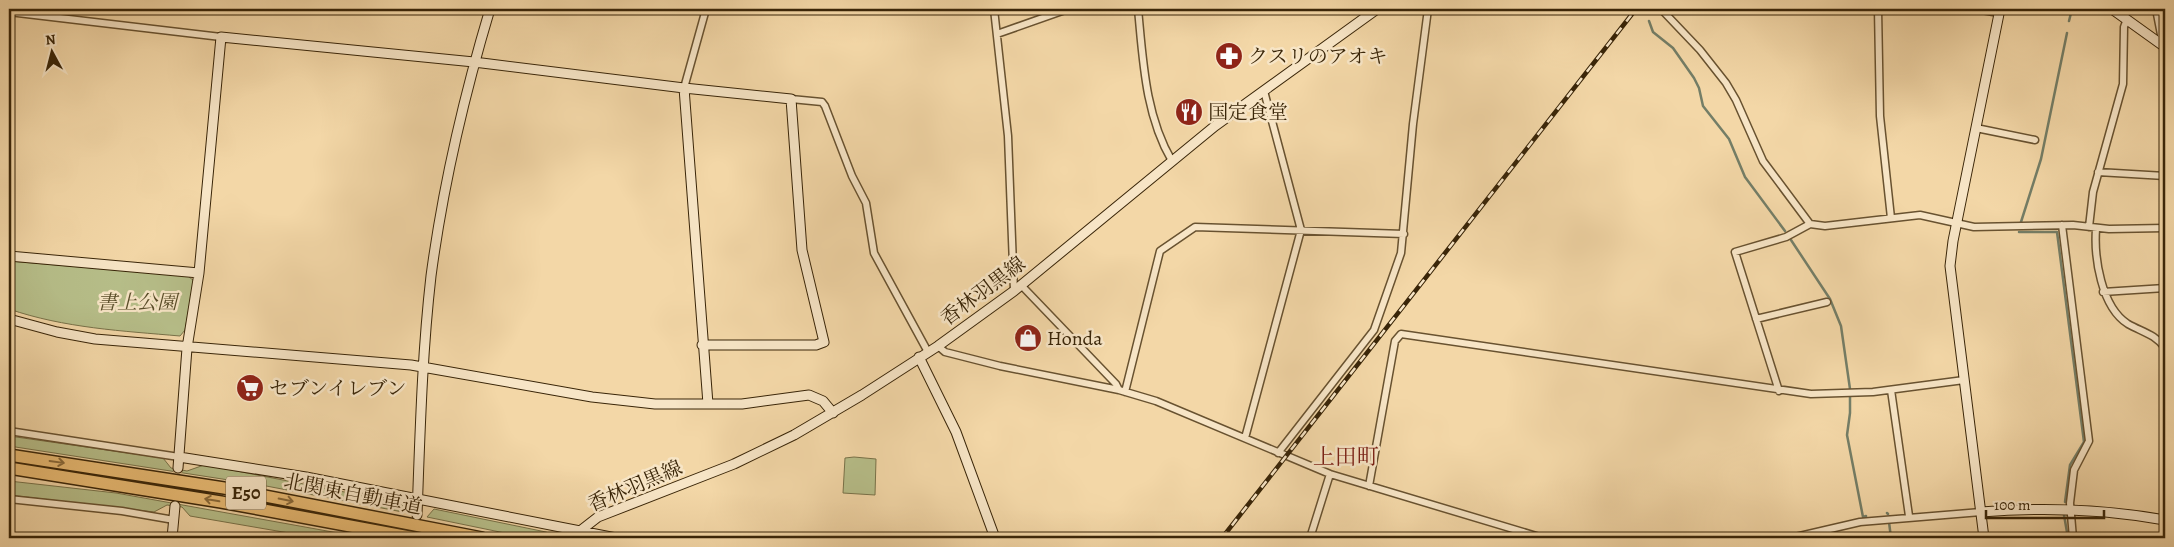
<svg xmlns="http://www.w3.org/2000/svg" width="2174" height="547" font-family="Alegreya,'Noto Serif JP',serif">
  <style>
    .green { fill: #b7bf8a; stroke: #787249 }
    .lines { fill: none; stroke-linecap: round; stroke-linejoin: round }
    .stream { stroke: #747e67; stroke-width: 2.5 }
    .secondary-tunnel { stroke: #ceb387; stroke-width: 9; stroke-dasharray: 9 4.5; stroke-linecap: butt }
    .street-casing { stroke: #685230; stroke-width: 9 }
    .secondary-casing { stroke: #392508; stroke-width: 11 }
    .highway-casing { stroke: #392508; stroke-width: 14 }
    .street { stroke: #f7e5c6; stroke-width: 6 }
    .secondary { stroke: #f7e5c6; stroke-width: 9 }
    .highway { stroke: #eabc74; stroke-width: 11 }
    .rail-casing { stroke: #392508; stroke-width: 4.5 }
    .rail { stroke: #f7e5c6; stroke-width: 2.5; stroke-dasharray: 8; stroke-linecap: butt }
    .oneway { stroke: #896939 }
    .labels { text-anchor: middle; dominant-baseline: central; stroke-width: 5; stroke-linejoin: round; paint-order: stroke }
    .shield { fill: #f7e5c6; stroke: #725f41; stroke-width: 1 }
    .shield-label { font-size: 19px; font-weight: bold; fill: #392508 }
    .poi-label { font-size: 20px; fill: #392508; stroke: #f7e5c6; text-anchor: start }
    .street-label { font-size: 20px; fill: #392508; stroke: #f7e5c6 }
    .park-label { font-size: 20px; font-style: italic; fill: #584c28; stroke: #f7e5c6 }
    .quarter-label { font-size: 22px; fill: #7a1f14; stroke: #f7e5c6 }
  </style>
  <rect width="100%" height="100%" fill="#f3d7a7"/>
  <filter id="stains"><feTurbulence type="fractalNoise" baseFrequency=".004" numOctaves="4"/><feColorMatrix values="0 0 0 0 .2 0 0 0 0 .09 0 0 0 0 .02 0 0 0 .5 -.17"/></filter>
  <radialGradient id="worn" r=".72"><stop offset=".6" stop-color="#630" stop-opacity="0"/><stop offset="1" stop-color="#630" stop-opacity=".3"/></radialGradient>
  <path class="green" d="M 9,261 L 188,276 L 194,281 L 185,330 L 180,336 C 123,331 64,328 9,309 Z
    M 9,436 L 163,458 L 171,468 L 187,471 L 204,465 L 216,467 L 401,503 L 408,513 L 261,485 L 9,446 Z
    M 854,457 L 876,459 L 875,495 L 843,493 L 845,458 Z
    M 9,481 L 116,493 L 366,538 L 318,538 L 190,516 L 182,507 L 167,505 L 154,512 L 9,495 Z
    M 434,509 L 546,532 L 561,537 L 529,538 L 427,517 Z"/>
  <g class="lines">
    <path class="stream" d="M 1649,21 L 1653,32 L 1673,48 L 1694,78 L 1699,88 L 1703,106 L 1729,139 L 1745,177 L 1785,231
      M 2069,21 L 2072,9
      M 2021,222 L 2041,159 L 2067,33
      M 2019,232 L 2057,232 L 2084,442 L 2070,465 L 2065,502
      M 1791,240 L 1830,299 L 1841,326 L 1850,389
      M 1850,397 L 1850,413 L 1847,435 L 1863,517 L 1866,516
      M 1887,513 L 1888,514
      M 2064,515 L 2068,538
      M 1889,522 L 1891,538"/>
    <path class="secondary-tunnel" d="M 175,500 L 178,468"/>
    <g class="street-casing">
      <path id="street" d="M 994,9 L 1008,136 L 1014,291
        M 1138,9 C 1143,60 1145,115 1172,161
        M 1661,9 L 1700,50 L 1726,83 L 1736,100 L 1763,161 L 1810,224 L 1825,226 L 1920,215 L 1974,227 L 2073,225 L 2109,229 L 2165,228
        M 1878,9 L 1880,116 L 1891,218
        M 1976,9 L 1999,13
        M 2156,9 L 2163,45
        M 9,12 L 221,37
        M 997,34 L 1068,9
        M 684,88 L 706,9
        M 791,99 L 822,102 L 825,106 L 852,176 L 866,203 L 874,253 L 928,352
        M 1976,128 L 2035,140
        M 2098,172 L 2165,176
        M 2062,225 L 2089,441 L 2074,470 L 2070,503 L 2073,538
        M 2089,227 L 2093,192 L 2123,84 L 2124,27 L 2127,19
        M 2096,229 C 2094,257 2101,307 2128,324 C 2142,332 2155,334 2165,348
        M 1021,285 L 1116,384 L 1119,390
        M 2103,292 L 2165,288
        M 1756,319 L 1827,302
        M 938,346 L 945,352 L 1000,366 L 1119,390 L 1156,401 L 1330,474 L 1543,538
        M 1891,390 L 1909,516
        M 1779,391 L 1735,252 L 1786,237 L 1810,224
        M 1125,392 L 1160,251 L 1195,227 L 1404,234
        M 9,431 L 179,457
        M 1245,438 L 1301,230 L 1264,91
        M 1278,453 L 1374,330 L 1401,253 L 1413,124 L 1428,9
        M 1369,486 L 1395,341 L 1401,334 L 1811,394 L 1873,392 L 1964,380
        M 9,499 L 122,511 L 174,520
        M 1310,538 L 1330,474
        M 1791,538 L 1860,522 L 1981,512"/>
    </g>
    <g class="secondary-casing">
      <path id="secondary" d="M 2112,9 L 2165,47
        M 684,88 L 708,404
        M 9,256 L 199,273
        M 9,319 L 57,332 L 95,339 L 411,365 L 592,397 L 655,404 L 742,404 L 809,395 L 823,401 L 833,413
        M 919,357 L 956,432 L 995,538
        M 179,457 L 306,477 L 616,538
        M 178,468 L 187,348 L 199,273 L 221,37 L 474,62 L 684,88 L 791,99 L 802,250 L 824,342 L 816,345 L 702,345
        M 1981,512 C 2043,507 2104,509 2165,520
        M 417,515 C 420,435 422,354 431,276 C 443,186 464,96 490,9
        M 172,538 L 175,506
        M 571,538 L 598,517 L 734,464 L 794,435 L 862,395 L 938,346 L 1014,291 L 1215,126 L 1377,9
        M 1984,538 L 1950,266 L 1953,241 L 2000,9"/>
    </g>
    <g class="highway-casing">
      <path id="highway" d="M 9,455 L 224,488 L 482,538
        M 9,468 L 221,502 L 415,538"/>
    </g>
    <use href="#street" class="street"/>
    <use href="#secondary" class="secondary"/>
    <use href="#highway" class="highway"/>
    <g class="rail-casing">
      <path id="rail" d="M 1222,538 L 1636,9"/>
    </g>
    <use href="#rail" class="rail"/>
  </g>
  <defs><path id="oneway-shaft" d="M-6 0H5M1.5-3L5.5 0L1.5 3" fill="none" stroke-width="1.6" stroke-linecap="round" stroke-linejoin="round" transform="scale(1.25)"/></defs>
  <g class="oneway">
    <use href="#oneway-shaft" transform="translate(57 462) rotate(8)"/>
    <use href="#oneway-shaft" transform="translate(212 500) rotate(-170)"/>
    <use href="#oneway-shaft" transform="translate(286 500) rotate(11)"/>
  </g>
  <defs>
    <g id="pharmacy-disc" transform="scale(1.4375)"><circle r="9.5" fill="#8f2418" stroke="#f7e5c6"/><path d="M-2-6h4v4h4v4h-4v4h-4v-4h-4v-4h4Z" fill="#fff"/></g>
    <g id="restaurant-disc" transform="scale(1.4375)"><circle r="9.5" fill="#8f2418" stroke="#f7e5c6"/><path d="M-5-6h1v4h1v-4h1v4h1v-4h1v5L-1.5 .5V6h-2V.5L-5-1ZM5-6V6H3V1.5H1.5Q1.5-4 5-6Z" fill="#fff"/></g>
    <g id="shop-disc" transform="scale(1.4375)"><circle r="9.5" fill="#8f2418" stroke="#f7e5c6"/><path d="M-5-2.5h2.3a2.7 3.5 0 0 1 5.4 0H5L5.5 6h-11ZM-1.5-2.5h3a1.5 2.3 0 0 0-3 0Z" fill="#fff"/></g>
    <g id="supermarket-disc" transform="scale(1.4375)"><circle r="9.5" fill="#8f2418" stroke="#f7e5c6"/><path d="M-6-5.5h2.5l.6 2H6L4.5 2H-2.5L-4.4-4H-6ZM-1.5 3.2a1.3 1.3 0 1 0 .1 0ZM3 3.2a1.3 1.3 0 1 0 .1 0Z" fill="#fff"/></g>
  </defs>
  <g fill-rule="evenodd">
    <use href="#pharmacy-disc" x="1229" y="56"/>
    <use href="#restaurant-disc" x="1189" y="112"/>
    <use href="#shop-disc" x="1028" y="338"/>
    <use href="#supermarket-disc" x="250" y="388"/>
  </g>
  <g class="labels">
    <rect class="shield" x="226" y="476.5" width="40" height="33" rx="4"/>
    <g class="shield-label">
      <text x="246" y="493">E50</text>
    </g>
    <g class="poi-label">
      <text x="1248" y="56">クスリのアオキ</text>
      <text x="1208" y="112">国定食堂</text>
      <text x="1047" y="338">Honda</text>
      <text x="269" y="388">セブンイレブン</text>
    </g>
    <g class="street-label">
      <text transform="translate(983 291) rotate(-37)">香林羽黒線</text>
      <text transform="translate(635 486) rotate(-23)">香林羽黒線</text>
      <text transform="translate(353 494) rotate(11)">北関東自動車道</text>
    </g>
    <g class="park-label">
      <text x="137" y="302">書上公園</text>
    </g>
    <g class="quarter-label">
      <text x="1346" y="457">上田町</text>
    </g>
  </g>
  <rect width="2174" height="547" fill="none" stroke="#f3d7a7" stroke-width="30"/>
  <rect x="10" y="10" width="2154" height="527" fill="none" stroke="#392508" stroke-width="2.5"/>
  <rect x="15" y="15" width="2144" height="517" fill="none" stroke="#392508"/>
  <g transform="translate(52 52) rotate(353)" stroke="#f7e5c6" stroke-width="4" paint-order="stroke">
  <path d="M0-4L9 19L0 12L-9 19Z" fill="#392508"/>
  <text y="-8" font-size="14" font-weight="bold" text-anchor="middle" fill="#392508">N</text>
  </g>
  <path d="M1986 510v8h118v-8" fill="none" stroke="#392508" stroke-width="2.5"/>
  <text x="1994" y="510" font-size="15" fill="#392508" stroke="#f7e5c6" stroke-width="4" paint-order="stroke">100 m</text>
  <rect width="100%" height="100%" filter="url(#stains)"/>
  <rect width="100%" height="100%" fill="url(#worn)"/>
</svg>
